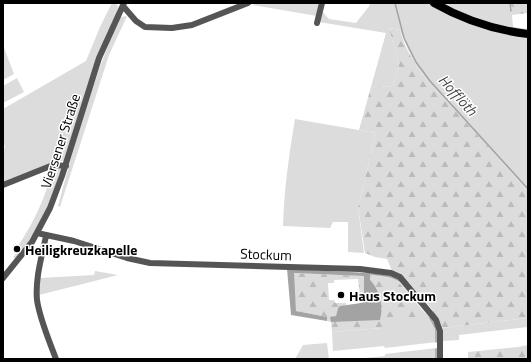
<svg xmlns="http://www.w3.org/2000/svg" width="531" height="362" font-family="'Titillium Web',sans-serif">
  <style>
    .grass { fill: #dcdcdc }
    .forest { fill: url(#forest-firs) }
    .water { fill: #a3a3a3 }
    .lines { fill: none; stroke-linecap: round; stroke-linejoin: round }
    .stream { stroke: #a3a3a3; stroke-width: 1.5 }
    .major-casing { stroke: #dbdbdb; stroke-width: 10 }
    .minor { stroke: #555; stroke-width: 6 }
    .major { stroke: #000; stroke-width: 8 }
    .poi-dot { fill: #000; stroke: #fff; stroke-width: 1.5 }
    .labels { text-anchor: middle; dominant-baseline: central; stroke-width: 3; stroke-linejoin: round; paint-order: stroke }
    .street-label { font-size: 14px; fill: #000; stroke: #fff }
    .poi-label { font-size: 14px; font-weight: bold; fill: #000; stroke: #fff; text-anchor: start }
    .water-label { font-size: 15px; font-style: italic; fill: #444; stroke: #fff }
  </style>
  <defs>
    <pattern id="forest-firs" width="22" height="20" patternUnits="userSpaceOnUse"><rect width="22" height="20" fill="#dcdcdc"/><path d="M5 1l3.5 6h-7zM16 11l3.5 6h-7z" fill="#bbb"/></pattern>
  </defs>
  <rect width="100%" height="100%" fill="#fff"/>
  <path class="grass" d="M 112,3 L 116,3 L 118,7 L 116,14 L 65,161 L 56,161 L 3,182 L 3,149 L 5,148 L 3,139 L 3,109 L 86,61 L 100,27 Z
    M 257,3 L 320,3 L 317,16 L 253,5 Z
    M 368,3 L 429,3 L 528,37 L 528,191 L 429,83 L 413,62 L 400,30 L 389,28 L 399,65 L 393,86 L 371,87 L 386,33 L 319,22 L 321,10 L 329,19 L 356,23 L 370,5 Z
    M 440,3 L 511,3 L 513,27 L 511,30 L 473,19 Z
    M 127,16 L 109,55 L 60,207 L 58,206 C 75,142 93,78 120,17 Z
    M 3,45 L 14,74 L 3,80 Z
    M 17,78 L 24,92 L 3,103 L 3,86 Z
    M 295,119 L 376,133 L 358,207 L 364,253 L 348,252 L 348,222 L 333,222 L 330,228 L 283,226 C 284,190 289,155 295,119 Z
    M 54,166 L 62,170 L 52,198 L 33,235 L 16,259 L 13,257 L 20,250 L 18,246 C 35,221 46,195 54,166 Z
    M 95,271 L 118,275 L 39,295 L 40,278 L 94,275 Z
    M 370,273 L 397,277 L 433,320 L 437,329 L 437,342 L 385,348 L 384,346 L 333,351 L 332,332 L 382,328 L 382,320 L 426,313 L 396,279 L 370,275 Z
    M 528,318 L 528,327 L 459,335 L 459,340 L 443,341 L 443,328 Z
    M 327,343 L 329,359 L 295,359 L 303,345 Z
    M 437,348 L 437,359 L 354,359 L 385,356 L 385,354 Z"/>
  <path class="forest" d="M 511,3 L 528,3 L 528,13 L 512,15 Z
    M 389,28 L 400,30 C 410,68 435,88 460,116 C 483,141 505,166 528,191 L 528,318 L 443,328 L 431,308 L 405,278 L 401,274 L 392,271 L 387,259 L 375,257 L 365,253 L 358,207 L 376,133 L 359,130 L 371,87 L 393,86 L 399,65 Z
    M 293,273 L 365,276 L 365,299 L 364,302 L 361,303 L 358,279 L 334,280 L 334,283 L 328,283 L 329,300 L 334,300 L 335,303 L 346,303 L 346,305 L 338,308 L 336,316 L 380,320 L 370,280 L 370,275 L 396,279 L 430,319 L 382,320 L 382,328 L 332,332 L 331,322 L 327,321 L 327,317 L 296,311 Z
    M 528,345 L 528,359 L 468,359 L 468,352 L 518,347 Z"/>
  <path class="water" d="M 287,269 L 370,273 L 370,280 C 379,289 384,306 380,320 L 331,322 L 330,317 L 336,316 L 338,308 L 340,306 L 361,303 L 364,302 L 364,276 L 294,273 L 296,311 L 327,317 L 327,321 L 291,315 Z"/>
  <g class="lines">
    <path class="stream" d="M 395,3 L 404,38 L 416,62 L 430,81 L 528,189
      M 510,3 L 511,11
      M 371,274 C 380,275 392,275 400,281
      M 430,318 L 436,329 L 436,342
      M 436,359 L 436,349"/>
    <g class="major-casing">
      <path id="major" d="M 434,3 C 464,20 494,30 528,34"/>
    </g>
    <path class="minor" d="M 123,6 L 136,21 L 145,27 L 172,28 L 192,25 L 248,3
      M 317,23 L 322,3
      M 3,185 L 53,165 L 66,166
      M 37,233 L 74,241 L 127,258 L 150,263 L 360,269 L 391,273 L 400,277 L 436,320 L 440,331 L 440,359
      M 46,236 C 42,256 35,278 37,300 C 40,320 49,340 56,359
      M 3,278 L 32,242 L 50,208 L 62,176 L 99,58 L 124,3"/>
    <use href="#major" class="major"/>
  </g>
  <g class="poi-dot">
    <circle cx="17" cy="249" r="4"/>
    <circle cx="341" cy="295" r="4"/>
  </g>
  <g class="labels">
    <g class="street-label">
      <text transform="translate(60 141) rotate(-72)">Viersener Straße</text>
      <text transform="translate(266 254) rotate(2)">Stockum</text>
    </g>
    <g class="poi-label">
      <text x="25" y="249">Heiligkreuzkapelle</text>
      <text x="349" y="295">Haus Stockum</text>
    </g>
    <g class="water-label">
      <text transform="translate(458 95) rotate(48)">Hofflöth</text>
    </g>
  </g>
  <rect width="531" height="362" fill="none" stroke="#000000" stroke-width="8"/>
</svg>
